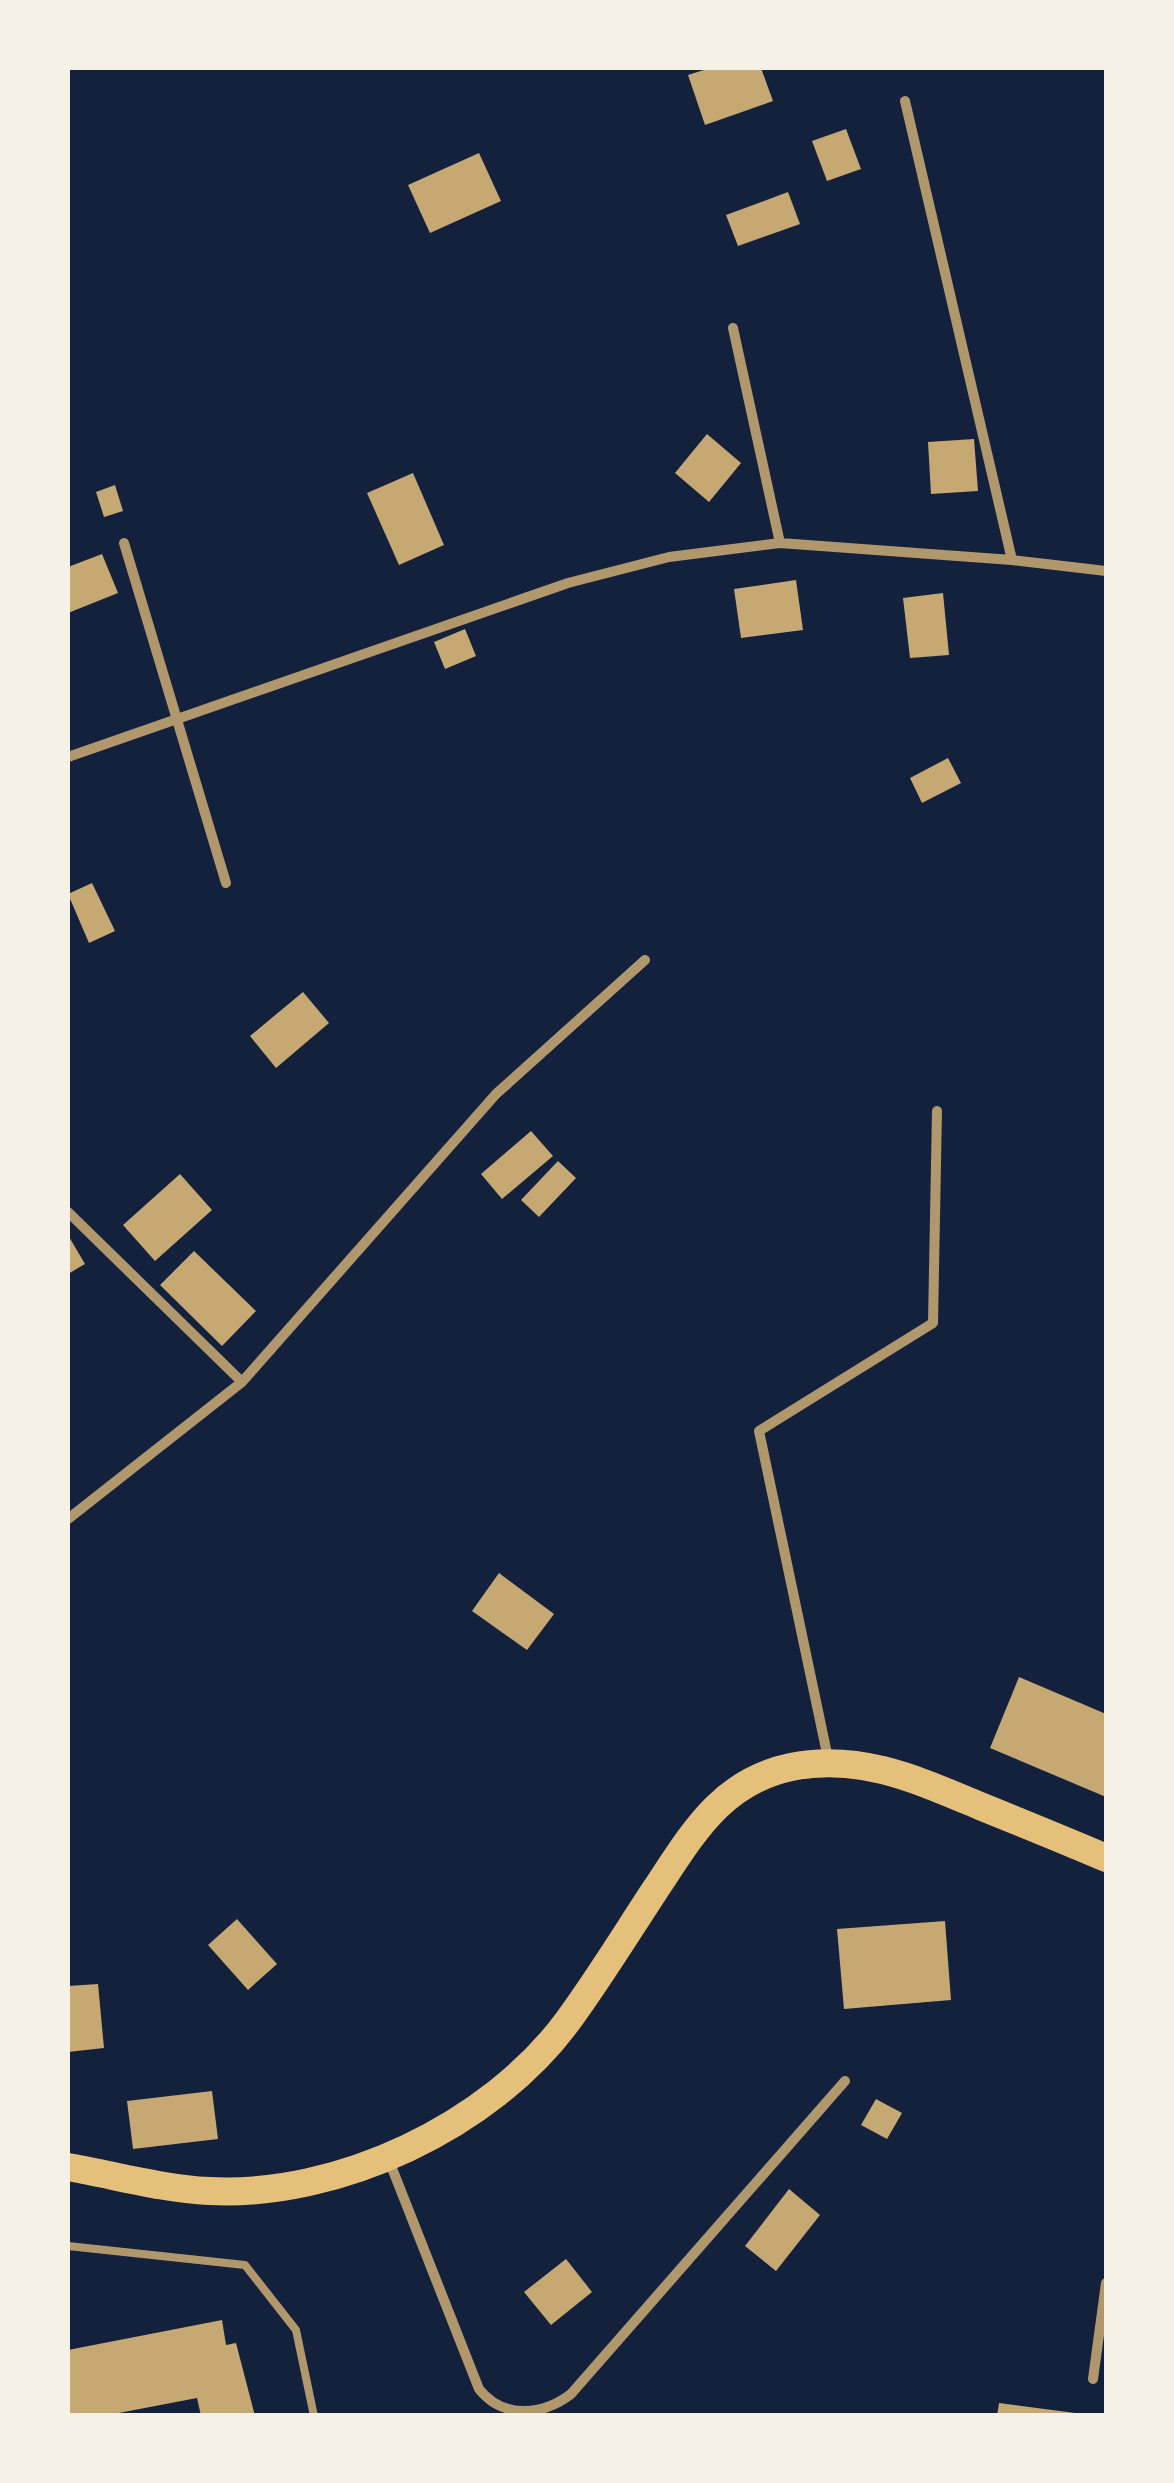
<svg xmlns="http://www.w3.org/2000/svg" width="1174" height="2483" font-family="'Source Sans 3',sans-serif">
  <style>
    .building { fill: #c6a872 }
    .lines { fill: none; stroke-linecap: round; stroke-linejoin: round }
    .service { stroke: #b1986c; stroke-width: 8 }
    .minor { stroke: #b1986c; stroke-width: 10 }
    .trunk { stroke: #e5c07b; stroke-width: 28 }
  </style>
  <rect width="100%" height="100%" fill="#14213d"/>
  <path class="building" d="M 710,68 L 761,68 L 773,101 L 705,125 L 688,75 Z
    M 846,129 L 861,169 L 827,181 L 812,141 Z
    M 479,153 L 501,201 L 430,233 L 408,185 Z
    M 788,192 L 800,224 L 738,246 L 726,215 Z
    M 707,434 L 741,463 L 709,502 L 675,473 Z
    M 974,439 L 978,491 L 931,494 L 928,442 Z
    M 413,473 L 444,545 L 399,565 L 367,493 Z
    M 115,485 L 123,511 L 104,517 L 96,492 Z
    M 102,554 L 118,593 L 68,613 L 68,567 Z
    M 796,580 L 803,630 L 741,638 L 734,589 Z
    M 943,593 L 949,655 L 910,658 L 903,598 Z
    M 465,629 L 476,656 L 445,669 L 434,642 Z
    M 948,758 L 961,783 L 922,803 L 910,778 Z
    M 92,883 L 115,931 L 89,943 L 68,894 Z
    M 303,992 L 329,1023 L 276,1068 L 250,1036 Z
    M 531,1131 L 553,1156 L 502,1199 L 481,1174 Z
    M 558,1161 L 576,1178 L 539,1217 L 521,1200 Z
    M 180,1174 L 212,1210 L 155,1261 L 123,1225 Z
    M 68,1235 L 85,1264 L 68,1274 Z
    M 194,1251 L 256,1311 L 222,1346 L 160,1285 Z
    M 499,1573 L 554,1614 L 527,1650 L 472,1611 Z
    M 1019,1677 L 1106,1714 L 1106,1797 L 990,1748 Z
    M 237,1919 L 277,1964 L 248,1990 L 208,1945 Z
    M 945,1921 L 951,2000 L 844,2009 L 837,1929 Z
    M 98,1984 L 104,2048 L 68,2052 L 68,1986 Z
    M 212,2091 L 218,2139 L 133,2149 L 127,2101 Z
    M 876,2099 L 902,2113 L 887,2139 L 861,2125 Z
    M 789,2189 L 820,2215 L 776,2271 L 745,2246 Z
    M 566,2259 L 592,2292 L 551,2325 L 524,2292 Z
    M 222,2320 L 226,2345 L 236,2343 L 255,2416 L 201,2416 L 197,2398 L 103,2416 L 68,2416 L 68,2350 Z
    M 999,2403 L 1075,2413 L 1075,2416 L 997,2416 Z"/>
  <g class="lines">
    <path class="service" d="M 68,2246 L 245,2265 L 296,2330 L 314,2416"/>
    <path class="minor" d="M 905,101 L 1012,560
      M 733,328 L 780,543
      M 124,543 L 226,883
      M 68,757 L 568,583 L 669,557 L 780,543 L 1012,560 L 1106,571
      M 68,1212 L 242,1382
      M 68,1519 L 242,1382 L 496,1094 L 645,960
      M 829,1763 L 759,1431 L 933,1323 L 937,1111
      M 388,2158 L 479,2389 C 503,2419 542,2416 571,2394 L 845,2081
      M 1093,2379 L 1106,2283"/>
    <path class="trunk" d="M 68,2167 C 114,2175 163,2189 209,2191 C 338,2198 490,2126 567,2022 C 598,1980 626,1934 655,1890 C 692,1835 720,1782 791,1767 C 860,1753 918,1780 980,1806 C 1022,1823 1064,1840 1106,1858"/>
  </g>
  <rect width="1174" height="2483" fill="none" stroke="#f6f1e7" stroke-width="140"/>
</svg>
